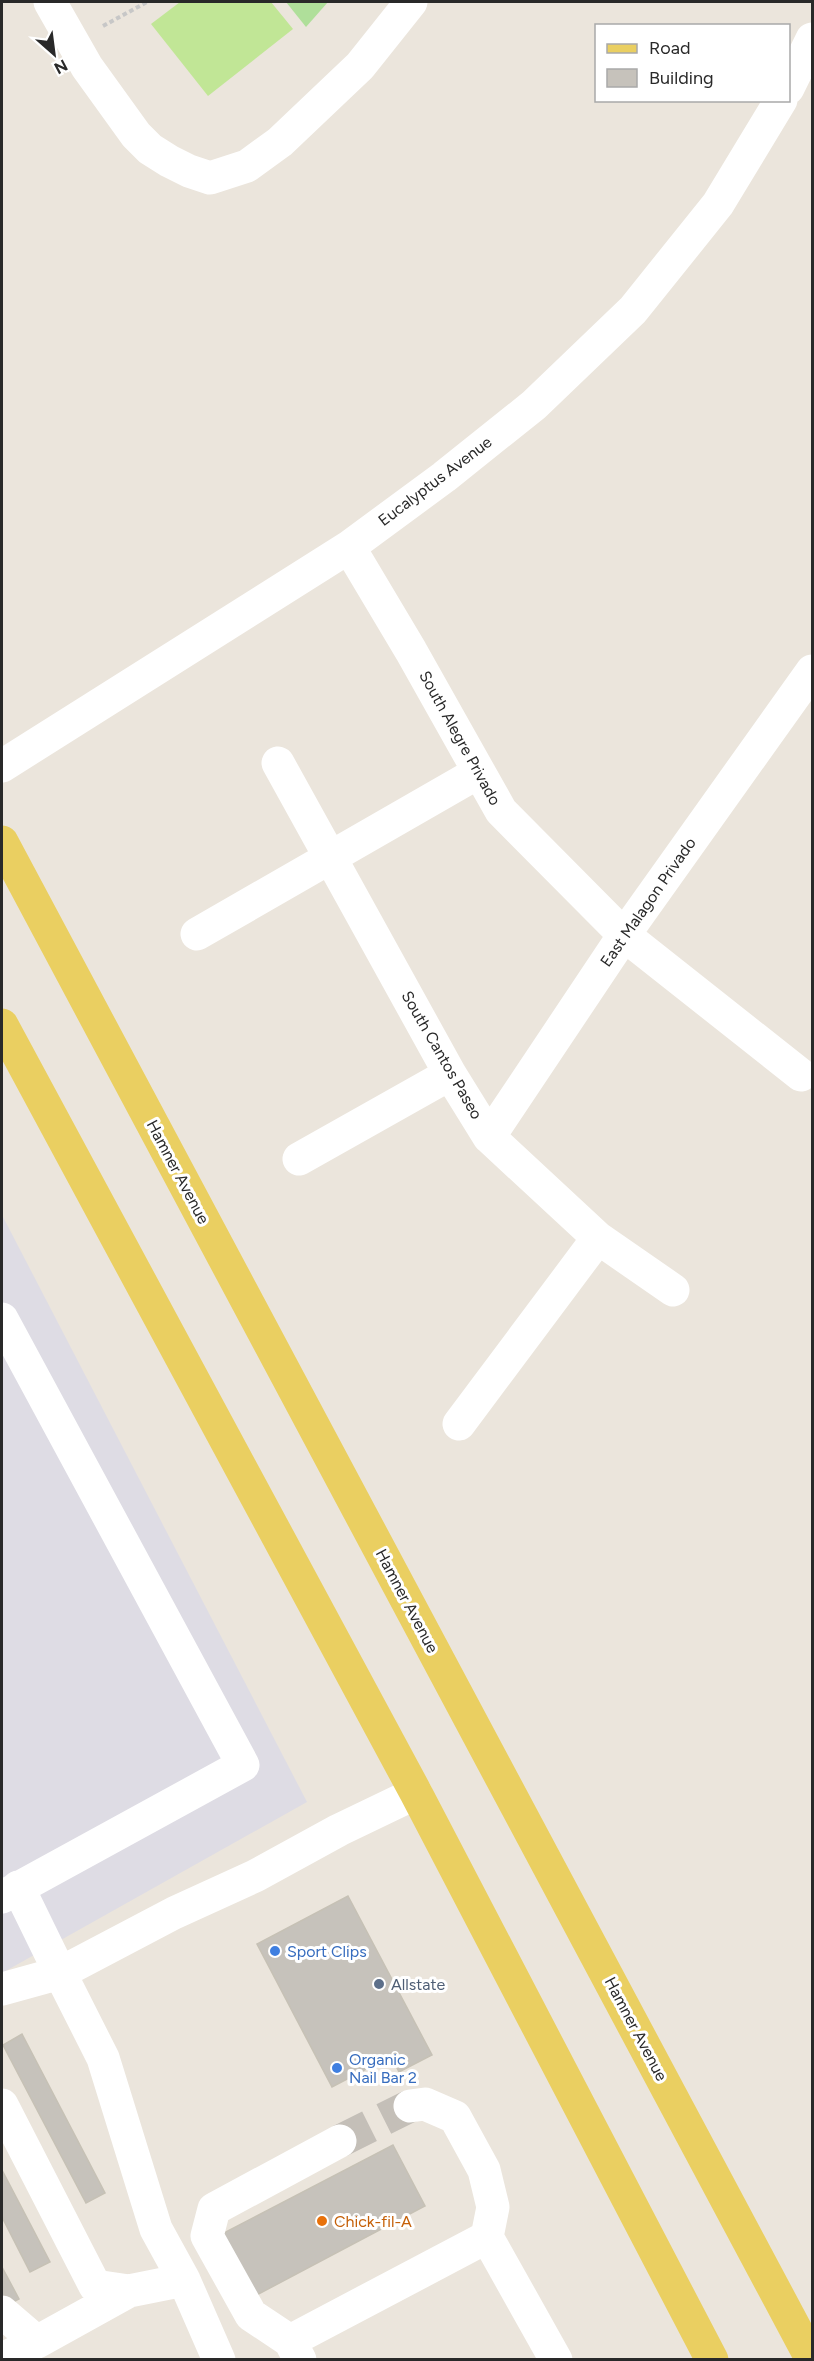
<svg xmlns="http://www.w3.org/2000/svg" width="814" height="2361" font-family="Figtree,sans-serif">
  <style>
    .industrial { fill: #dedce4 }
    .green { fill: #afdf9a }
    .pitch { fill: #c1e696 }
    .building { fill: #c6c2bb; stroke: #c6c1b5; stroke-width: 1.5 }
    .lines { fill: none; stroke-linecap: round; stroke-linejoin: round }
    .minor-tunnel { stroke: #c4bfb8; stroke-width: 33; stroke-dasharray: 33 16; stroke-linecap: butt }
    .path { stroke: #c7c7c7; stroke-width: 4; stroke-dasharray: 4.5 3; stroke-linecap: butt }
    .minor { stroke: #fff; stroke-width: 33 }
    .major { stroke: #eacf61; stroke-width: 33 }
    .shop-dot { fill: #3f7fe0; stroke: #fff; stroke-width: 2 }
    .service-dot { fill: #5c6f8a; stroke: #fff; stroke-width: 2 }
    .food-dot { fill: #e8710a; stroke: #fff; stroke-width: 2 }
    .labels { text-anchor: middle; dominant-baseline: central; stroke-width: 6; stroke-linejoin: round; paint-order: stroke }
    .street-label { font-size: 16px; fill: #292929; stroke: #fff }
    .shop-label { font-size: 16px; fill: #366cbe; stroke: #fff; text-anchor: start }
    .service-label { font-size: 16px; fill: #4e5e75; stroke: #fff; text-anchor: start }
    .food-label { font-size: 16px; fill: #c56008; stroke: #fff; text-anchor: start }
  </style>
  <rect width="100%" height="100%" fill="#ebe5dc"/>
  <path class="industrial" d="M 2,1215 L 307,1802 L 2,1973 Z"/>
  <path class="green" d="M 286,2 L 328,2 L 306,27 Z"/>
  <path class="pitch" d="M 180,2 L 271,2 L 293,29 L 208,96 L 151,24 Z"/>
  <path class="building" d="M 348,1896 L 432,2055 L 399,2072 L 391,2056 L 332,2087 L 257,1944 Z
    M 22,2034 L 105,2193 L 86,2203 L 3,2045 Z
    M 393,2145 L 425,2206 L 251,2298 L 218,2236 Z
    M 2,2170 L 50,2262 L 30,2272 L 2,2217 Z
    M 2,2267 L 19,2299 L 2,2308 Z"/>
  <g class="lines">
    <path class="minor-tunnel" d="M 340,2141 L 410,2106"/>
    <path class="path" d="M 103,26 L 147,2"/>
    <path class="minor" d="M 50,2 L 87,67 L 136,135 L 150,149 L 169,161 L 189,171 L 210,178 L 247,166 L 280,142 L 360,66 L 411,2
      M 788,88 L 812,39
      M 349,547 L 411,651 L 501,811 L 624,935 L 801,1075
      M 278,763 L 450,1074 L 489,1137 L 598,1238 L 673,1290
      M 2,766 L 349,547 L 444,477 L 534,405 L 633,310 L 718,204 L 781,100
      M 197,934 L 479,772
      M 489,1137 L 624,935 L 812,671
      M 299,1159 L 450,1074
      M 2,1319 L 243,1765 L 2,1897
      M 459,1424 L 598,1238
      M 2,1989 L 60,1973 L 18,1887
      M 2,2105 L 95,2286 L 129,2291
      M 410,2106 L 425,2104 L 455,2117 L 484,2170 L 493,2207 L 487,2237
      M 2,2312 L 37,2342
      M 290,2341 L 251,2315 L 207,2236 L 214,2209 L 340,2141
      M 2,2359 L 37,2342 L 129,2291 L 184,2280
      M 219,2360 L 184,2280 L 156,2229 L 103,2058 L 60,1973 L 174,1913 L 255,1876 L 339,1830 L 416,1793
      M 300,2360 L 290,2341 L 487,2237 L 556,2360"/>
    <path class="major" d="M 2,842 L 812,2360
      M 2,1025 L 416,1793 L 712,2360"/>
  </g>
  <g class="shop-dot">
    <circle cx="275" cy="1951" r="6"/>
    <circle cx="337" cy="2068" r="6"/>
  </g>
  <circle class="service-dot" cx="379" cy="1984" r="6"/>
  <circle class="food-dot" cx="322" cy="2221" r="6"/>
  <g class="labels">
    <g class="street-label">
      <text transform="translate(435 481) rotate(-37)">Eucalyptus Avenue</text>
      <text transform="translate(460 738) rotate(61)">South Alegre Privado</text>
      <text transform="translate(648 902) rotate(-55)">East Malagon Privado</text>
      <text transform="translate(442 1055) rotate(60)">South Cantos Paseo</text>
      <text transform="translate(178 1172) rotate(62)">Hamner Avenue</text>
      <text transform="translate(407 1601) rotate(62)">Hamner Avenue</text>
      <text transform="translate(636 2029) rotate(62)">Hamner Avenue</text>
    </g>
    <g class="shop-label">
      <text x="287" y="1951">Sport Clips</text>
      <text x="349" y="2059">Organic<tspan x="349" dy="18">Nail Bar 2</tspan></text>
    </g>
    <g class="service-label">
      <text x="391" y="1984">Allstate</text>
    </g>
    <g class="food-label">
      <text x="334" y="2221">Chick-fil-A</text>
    </g>
  </g>
  <rect width="814" height="2361" fill="none" stroke="#292929" stroke-width="6"/>
  <rect x="595" y="24" width="195" height="78" fill="#ffffff" stroke="#a9a9a9" stroke-width="1.5"/>
  <rect x="607" y="44" width="30" height="9" fill="#eacf61" stroke="#a9a9a9" stroke-width="1.5"/>
  <text x="649" y="54" font-size="18" fill="#292929">Road</text>
  <rect x="607" y="69" width="30" height="18" fill="#c6c2bb" stroke="#a9a9a9" stroke-width="1.5"/>
  <text x="649" y="84" font-size="18" fill="#292929">Building</text>
  <g transform="translate(54 54) rotate(152)" stroke="#ffffff" stroke-width="4.5" paint-order="stroke">
  <path d="M0-4.5L10 22L0 15L-10 22Z" fill="#292929"/>
  <text y="-9" font-size="16" font-weight="bold" text-anchor="middle" fill="#292929">N</text>
  </g>
</svg>
